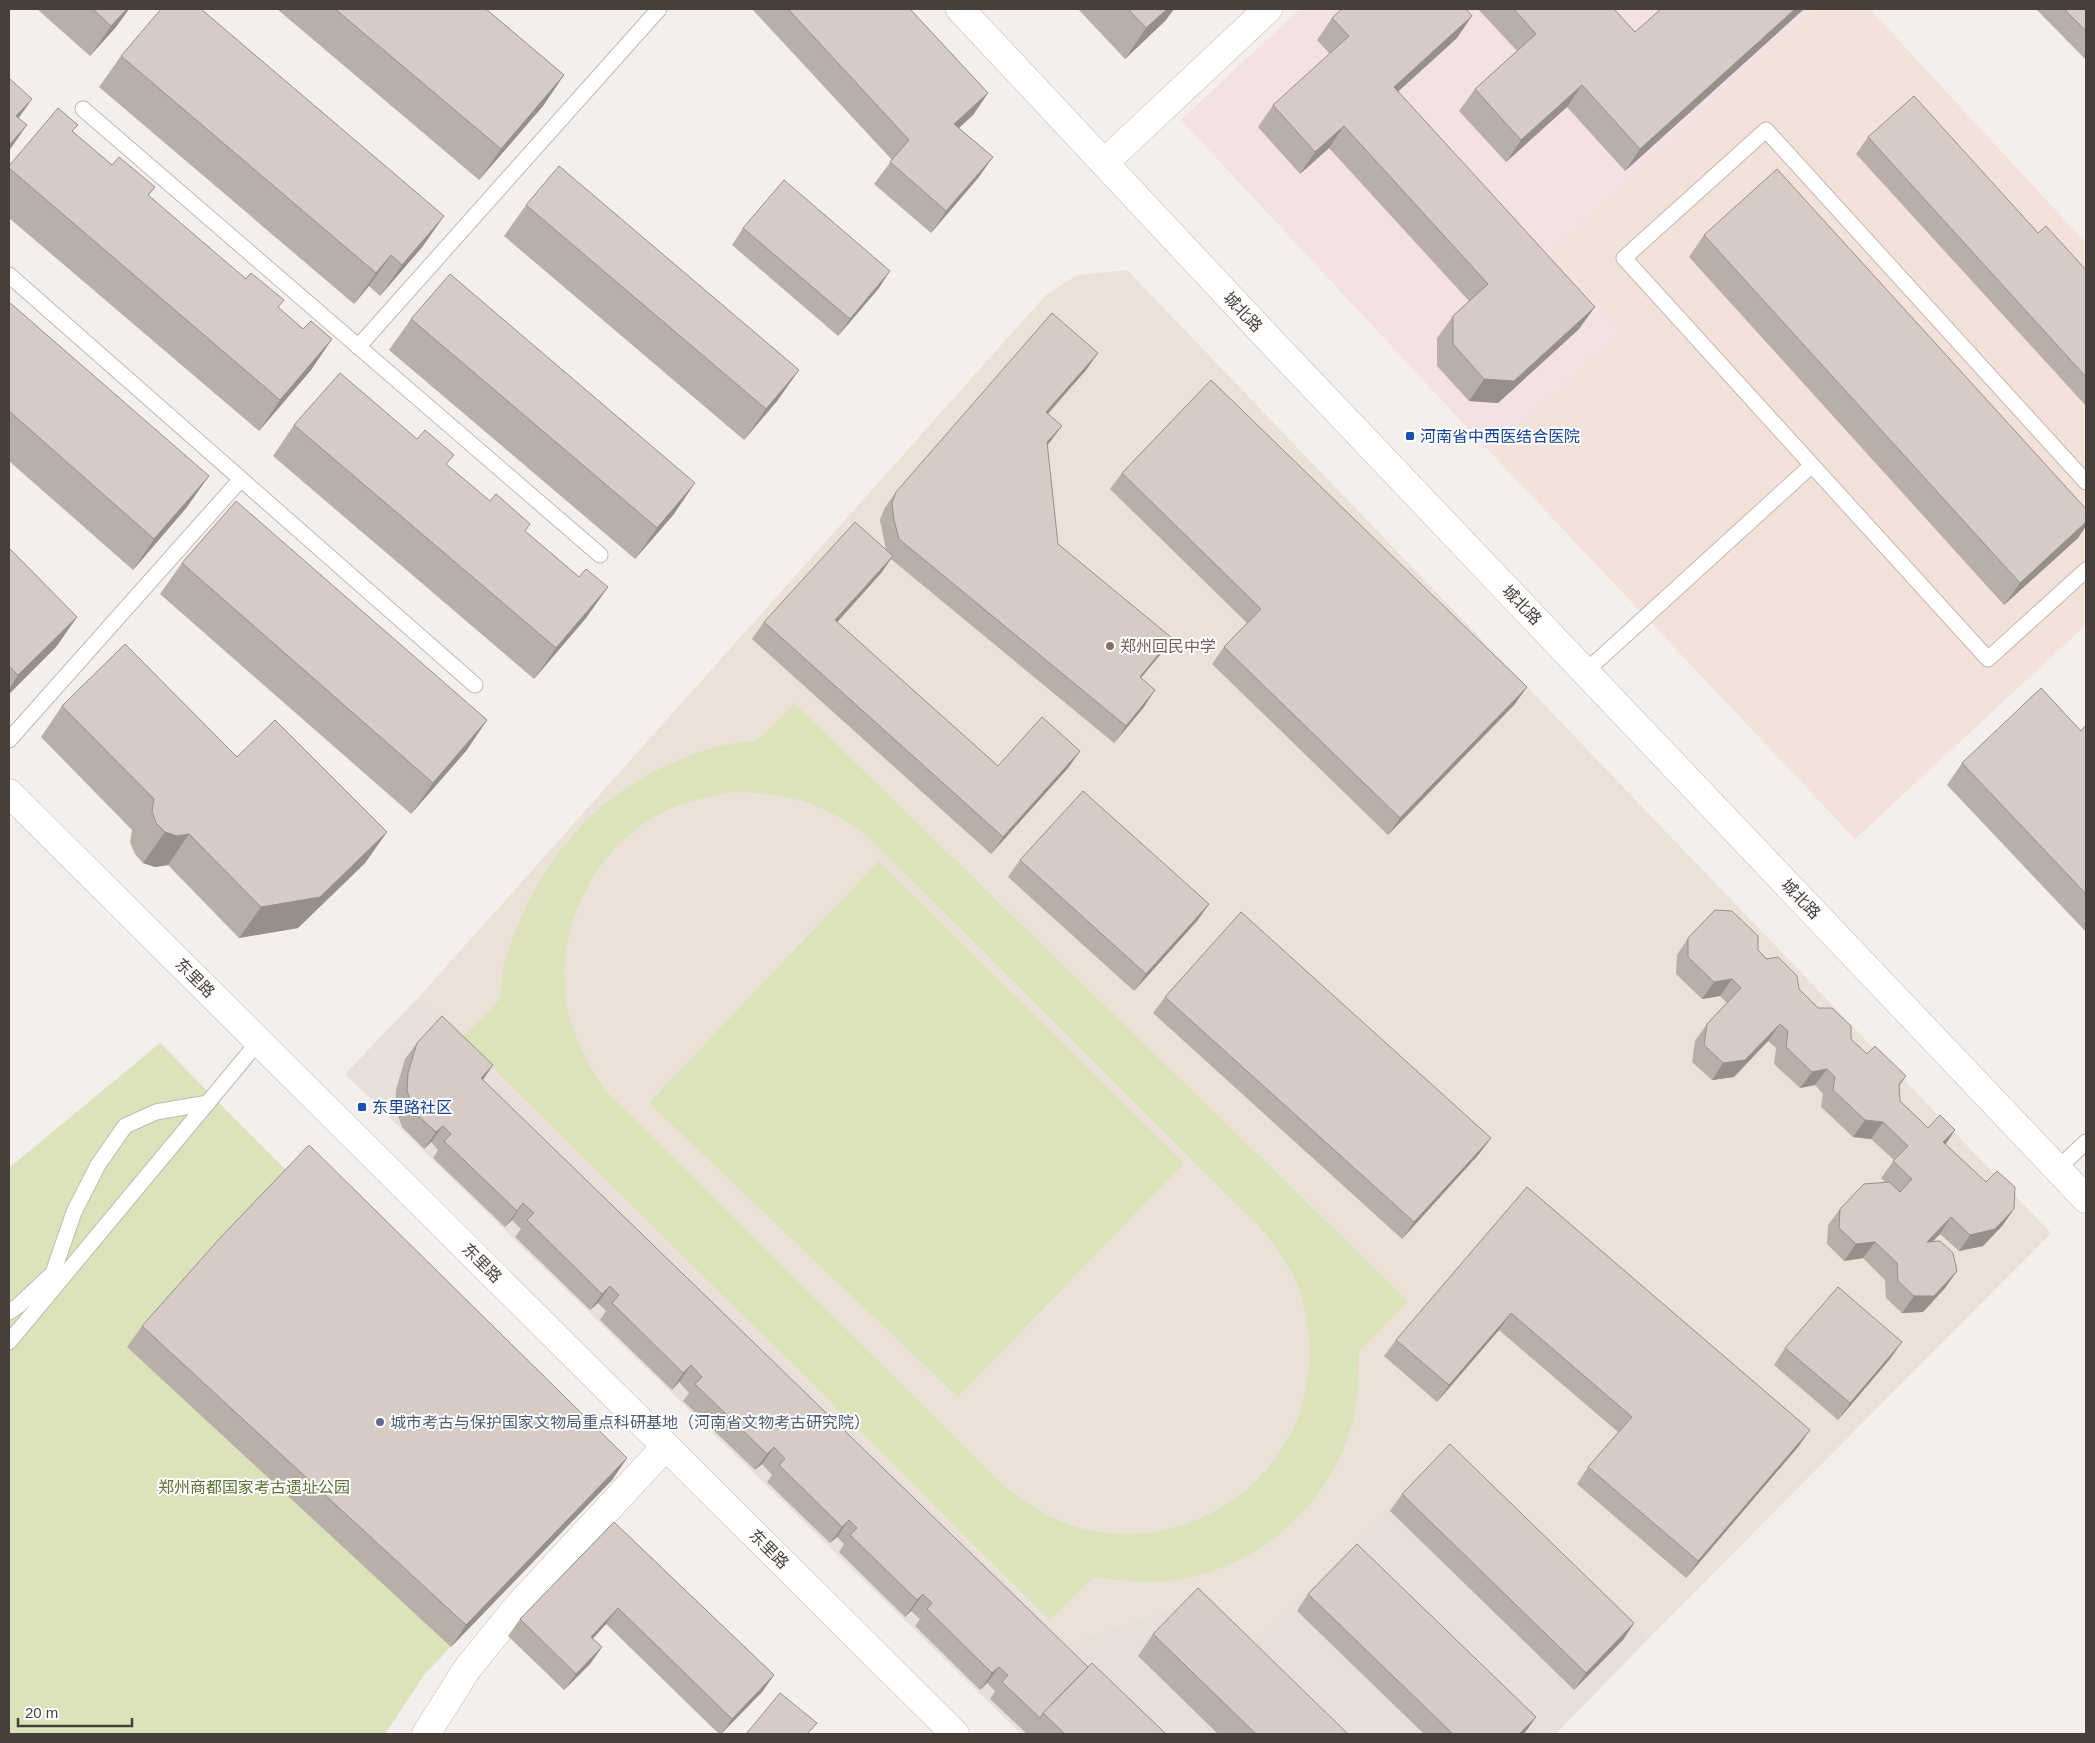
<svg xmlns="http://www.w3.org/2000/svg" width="2095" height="1743" font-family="Arial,'Noto Sans SC',sans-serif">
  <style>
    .residential { fill: #e7e0da }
    .commercial { fill: #f3e2da }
    .education { fill: #ebe1d7 }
    .medical { fill: #f3e1e3 }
    .green { fill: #dbe3ba; fill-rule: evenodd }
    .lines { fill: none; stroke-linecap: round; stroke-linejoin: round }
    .service-casing { stroke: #c1b8b2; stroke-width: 17 }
    .minor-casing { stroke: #c1b8b2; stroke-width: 29 }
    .service { stroke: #fff; stroke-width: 15 }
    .minor { stroke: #fff; stroke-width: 28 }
    .wall { fill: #b9afa9 }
    .shaded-wall { fill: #968f8a }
    .building { fill: #d7ccc5; stroke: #968f8a }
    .transit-dot { fill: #1a4fb4; stroke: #fff; stroke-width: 2 }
    .education-dot { fill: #8d6e63; stroke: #fff; stroke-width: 2 }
    .service-dot { fill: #5c6f8a; stroke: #fff; stroke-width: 2 }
    .labels { text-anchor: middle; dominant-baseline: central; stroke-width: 4; stroke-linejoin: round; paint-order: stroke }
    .street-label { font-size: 16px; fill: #473f3a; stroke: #fff }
    .transit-label { font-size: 16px; fill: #164399; stroke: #fff; text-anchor: start }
    .education-label { font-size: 16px; fill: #785e54; stroke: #fff; text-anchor: start }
    .service-label { font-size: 16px; fill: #4e5e75; stroke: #fff; text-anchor: start }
    .park-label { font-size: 16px; fill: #5b7334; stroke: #fff }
  </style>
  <rect width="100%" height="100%" fill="#f4efec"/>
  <path class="residential" d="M 418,998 L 1069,1644 L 1450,1445 L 1648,1639 L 1556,1734 L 1021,1734 L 345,1074 Z"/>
  <path class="commercial" d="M 1814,9 L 1870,9 L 2086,243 L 2086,625 L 1855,839 L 1490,452 L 1621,332 L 1549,253 Z"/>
  <path class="education" d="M 1127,270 L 2051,1233 L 1648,1639 L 1450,1445 L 1260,1639 L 1194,1603 L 1069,1644 L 418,998 L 1046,295 L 1077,275 Z"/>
  <path class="medical" d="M 1300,9 L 1814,9 L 1549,253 L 1621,332 L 1490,452 L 1181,120 Z"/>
  <path class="green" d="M 794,703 L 1408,1301 L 1359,1352 C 1359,1372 1359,1393 1355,1413 C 1337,1495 1270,1560 1188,1578 C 1157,1585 1125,1581 1093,1577 L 1050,1620 L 462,1037 C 470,1029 496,1007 499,999 C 503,986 502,971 506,958 C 522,906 548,861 585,822 C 621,785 670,760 719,746 C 729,743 751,744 759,738 C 772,729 783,714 794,703 ZM 733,792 C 788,793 817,801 863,832 L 1261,1228 C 1275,1245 1287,1262 1296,1282 C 1311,1318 1313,1359 1304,1397 C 1280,1495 1176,1554 1080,1528 C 1051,1520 1028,1505 1004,1486 L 605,1090 C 587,1062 571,1034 566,1000 C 556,924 598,840 670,809 C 690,800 711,796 733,792 Z
    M 879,861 L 1184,1163 L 958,1397 L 649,1103 Z
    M 160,1043 L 600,1488 L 424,1675 L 385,1734 L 9,1734 L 9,1168 Z"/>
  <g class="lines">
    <g class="service-casing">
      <path id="service" d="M 83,109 L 600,555
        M 9,275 L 475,685
        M 358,347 L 659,9
        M 2086,482 L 1766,130 L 1624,258 L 1988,659 L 2086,570
        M 1585,672 L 1812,465
        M 9,740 L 241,479
        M 2057,1169 L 2086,1142
        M 9,1312 L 18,1306 L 53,1273 L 74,1212 L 98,1165 L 125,1126 L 156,1112 L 208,1103
        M 9,1342 L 259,1041"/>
    </g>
    <g class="minor-casing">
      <path id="minor" d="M 960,9 L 1268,338 L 2086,1199
        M 1104,163 L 1268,9
        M 9,793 L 955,1734
        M 426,1734 L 467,1669 L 518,1606 L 666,1446"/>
    </g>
    <use href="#service" class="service"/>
    <use href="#minor" class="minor"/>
  </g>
  <path class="wall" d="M 37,9 L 129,9 L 116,27 L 90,56 Z
    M 277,9 L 486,9 L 564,75 L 543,106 L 479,180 Z
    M 752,9 L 910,9 L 988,93 L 973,115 L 959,128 L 993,157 L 978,178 L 931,233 L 874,184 L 892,160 Z
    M 1078,9 L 1174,9 L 1165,21 L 1125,59 Z
    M 1478,9 L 1614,9 L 1635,32 L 1661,9 L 1804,9 L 1625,171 L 1567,107 L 1506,162 L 1459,111 L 1475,89 L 1517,51 Z
    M 2036,9 L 2086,9 L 2086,60 Z
    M 1332,18 L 1457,38 L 1398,91 L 1579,329 L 1498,403 L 1469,401 L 1437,366 L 1437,338 L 1453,316 L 1469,301 L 1329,148 L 1300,174 L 1258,127 L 1273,105 L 1330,54 L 1317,40 Z
    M 121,56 L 423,246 L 380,296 L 369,286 L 354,304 L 99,87 Z
    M 73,132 L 112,165 L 155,187 L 148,196 L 303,329 L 332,339 L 311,370 L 259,431 L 9,218 L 9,168 Z
    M 1868,137 L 2038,233 L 2086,270 L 2086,406 L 1856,154 Z
    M 526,205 L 799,370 L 777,401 L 744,440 L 504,236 Z
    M 743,228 L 879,288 L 838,336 L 732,245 Z
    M 1704,235 L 2086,509 L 2086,526 L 2078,538 L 2004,605 L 1689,257 Z
    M 9,302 L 187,507 L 133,570 L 9,461 Z
    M 411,319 L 674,514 L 635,559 L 389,350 Z
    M 1098,353 L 1086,370 L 1048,414 L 1062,426 L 1047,445 L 1058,544 L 1160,655 L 1141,678 L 1144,707 L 1114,743 L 891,559 L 881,573 L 837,622 L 998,766 L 1080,751 L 1068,768 L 991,854 L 752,639 L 764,622 L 886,550 L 880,520 L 884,509 L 896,492 Z
    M 294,425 L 447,465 L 579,577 L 608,587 L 586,618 L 534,679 L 273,456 Z
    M 1122,473 L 1515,704 L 1388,835 L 1212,664 L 1224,647 L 1247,623 L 1110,489 Z
    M 9,548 L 77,617 L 56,647 L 9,694 Z
    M 182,563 L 487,720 L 466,751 L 411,814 L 160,594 Z
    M 62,706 L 237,757 L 387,832 L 365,863 L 298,928 L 239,938 L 168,865 L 155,867 L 143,863 L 135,854 L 130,842 L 132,830 L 41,737 Z
    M 2086,725 L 2086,932 L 1947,785 L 1962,763 L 2081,731 Z
    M 1020,860 L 1209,904 L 1197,921 L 1134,991 L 1008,877 Z
    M 1688,938 L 1758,950 L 1867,1054 L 1906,1076 L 1899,1087 L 1900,1101 L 2014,1209 L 2002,1226 L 1983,1246 L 1959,1251 L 1940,1234 L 1932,1242 L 1957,1271 L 1945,1288 L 1923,1312 L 1902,1313 L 1886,1298 L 1885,1280 L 1863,1258 L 1844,1261 L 1827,1244 L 1828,1225 L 1840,1209 L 1885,1182 L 1881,1178 L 1894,1160 L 1871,1139 L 1853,1137 L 1821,1107 L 1823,1094 L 1815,1085 L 1800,1088 L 1774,1064 L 1776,1048 L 1768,1041 L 1734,1077 L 1712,1080 L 1692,1062 L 1695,1041 L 1707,1024 L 1727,1003 L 1720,996 L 1702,999 L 1676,974 L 1677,955 Z
    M 1165,997 L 1491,1138 L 1479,1154 L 1402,1239 L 1153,1013 Z
    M 417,1043 L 493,1065 L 483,1080 L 1088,1667 L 1166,1734 L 1027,1734 L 990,1699 L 995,1691 L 987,1683 L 980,1690 L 915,1626 L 920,1619 L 911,1611 L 905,1617 L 839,1552 L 844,1544 L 837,1537 L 830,1543 L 767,1482 L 772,1475 L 762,1464 L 755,1470 L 683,1401 L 689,1393 L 679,1382 L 672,1390 L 600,1320 L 606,1311 L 598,1303 L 590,1310 L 515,1237 L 521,1229 L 512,1220 L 505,1227 L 433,1158 L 438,1150 L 431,1142 L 424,1149 L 402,1127 L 395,1107 L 396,1090 L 405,1059 Z
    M 1527,1187 L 1810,1430 L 1798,1447 L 1686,1578 L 1577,1484 L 1588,1467 L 1618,1432 L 1499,1330 L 1437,1402 L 1384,1356 L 1396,1340 Z
    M 142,1326 L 627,1458 L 612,1480 L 451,1647 L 127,1347 Z
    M 1785,1348 L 1890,1359 L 1838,1420 L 1774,1365 Z
    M 1402,1494 L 1634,1623 L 1623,1640 L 1574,1690 L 1390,1511 Z
    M 614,1522 L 774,1675 L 762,1692 L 721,1734 L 719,1734 L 606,1624 L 593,1639 L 602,1647 L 590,1664 L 564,1690 L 508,1636 L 520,1619 Z
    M 1308,1594 L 1536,1717 L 1524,1734 L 1424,1734 L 1297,1611 Z
    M 1153,1634 L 1348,1734 L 1218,1734 L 1138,1656 Z"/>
  <path class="shaded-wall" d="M 127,9 L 129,9 L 116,27 L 90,56 L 111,26 Z
    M 1167,9 L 1174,9 L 1165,21 L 1125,59 L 1146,28 Z
    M 1795,9 L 1804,9 L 1625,171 L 1640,149 Z
    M 1472,16 L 1457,38 L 1379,109 L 1394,87 Z
    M 564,75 L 543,106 L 479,180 L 501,149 Z
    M 1582,85 L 1567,107 L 1506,162 L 1521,140 Z
    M 988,93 L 973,115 L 939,146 L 954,124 Z
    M 32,99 L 11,129 L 16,116 Z
    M 27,125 L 9,151 L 9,145 Z
    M 1344,126 L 1329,148 L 1300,174 L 1315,152 Z
    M 993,157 L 978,178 L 931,233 L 946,211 Z
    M 444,216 L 423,246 L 380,296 L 402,265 Z
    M 391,255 L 369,286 L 354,304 L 376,273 Z
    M 890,271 L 879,288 L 838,336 L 850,319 Z
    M 1595,307 L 1579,329 L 1498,403 L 1469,401 L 1484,379 Z
    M 332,339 L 311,370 L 259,431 L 280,400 Z
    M 1098,353 L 1086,370 L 1034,429 L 1046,412 Z
    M 799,370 L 777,401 L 744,440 L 766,409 Z
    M 1062,426 L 1050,442 L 1035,459 L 1047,442 Z
    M 209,476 L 187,507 L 133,570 L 154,539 Z
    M 695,483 L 674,514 L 635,559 L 657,528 Z
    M 2086,522 L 2086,526 L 2078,538 L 2004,605 L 2020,583 Z
    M 893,556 L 881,573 L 824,637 L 835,620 Z
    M 608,587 L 586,618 L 534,679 L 556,648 Z
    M 77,617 L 56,647 L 9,694 L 9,689 L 18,675 Z
    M 1172,638 L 1160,655 L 1128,693 L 1140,677 Z
    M 1527,687 L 1515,704 L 1388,835 L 1400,818 Z
    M 1155,690 L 1144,707 L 1114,743 L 1126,726 Z
    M 487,720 L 466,751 L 411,814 L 433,783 Z
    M 1080,751 L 1068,768 L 991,854 L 1003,837 Z
    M 165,832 L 189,834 L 168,865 L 155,867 L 143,863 Z
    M 387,832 L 365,863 L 298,928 L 239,938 L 261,907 Z
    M 1209,904 L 1197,921 L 1134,991 L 1146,974 Z
    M 1732,979 L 1720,996 L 1702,999 L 1714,982 Z
    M 1780,1024 L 1768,1041 L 1734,1077 L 1712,1080 L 1723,1063 Z
    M 493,1065 L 481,1082 L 481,1078 Z
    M 1827,1069 L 1815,1085 L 1800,1088 L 1812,1072 Z
    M 1865,1120 L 1883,1122 L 1871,1139 L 1853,1137 Z
    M 443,1126 L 431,1142 L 424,1149 L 436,1132 Z
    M 1955,1130 L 1944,1147 L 1943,1142 Z
    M 1491,1138 L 1479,1154 L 1402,1239 L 1414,1222 Z
    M 523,1203 L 512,1220 L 505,1227 Z
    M 2014,1209 L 2002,1226 L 1983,1246 L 1959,1251 L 1970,1235 Z
    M 1951,1217 L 1940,1234 L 1915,1259 L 1927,1242 Z
    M 1875,1242 L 1863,1258 L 1844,1261 L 1856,1244 Z
    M 1957,1271 L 1945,1288 L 1923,1312 L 1902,1313 L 1914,1296 Z
    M 610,1286 L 598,1303 L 590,1310 L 602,1294 Z
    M 1511,1313 L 1499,1330 L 1437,1402 L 1449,1385 Z
    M 1902,1342 L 1890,1359 L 1838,1420 L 1850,1403 Z
    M 691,1365 L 679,1382 L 672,1390 L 683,1373 Z
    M 1810,1430 L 1798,1447 L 1686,1578 L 1698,1561 Z
    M 774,1447 L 762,1464 L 755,1470 L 767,1454 Z
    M 627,1458 L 612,1480 L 451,1647 L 466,1625 Z
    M 849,1520 L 837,1537 L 830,1543 L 842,1527 Z
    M 923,1594 L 911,1611 L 905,1617 L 917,1600 Z
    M 618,1608 L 606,1624 L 579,1653 L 591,1637 Z
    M 1634,1623 L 1623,1640 L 1574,1690 L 1586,1673 Z
    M 602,1647 L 590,1664 L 564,1690 L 576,1674 Z
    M 999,1667 L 987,1683 L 980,1690 L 992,1673 Z
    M 774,1675 L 762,1692 L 721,1734 L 732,1719 Z
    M 1536,1717 L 1524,1734 L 1519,1734 Z"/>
  <path class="building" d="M 93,9 L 127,9 L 111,26 Z
    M 161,9 L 201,9 L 444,216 L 402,265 L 391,255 L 376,273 L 121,56 Z
    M 335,9 L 486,9 L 564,75 L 501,149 Z
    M 788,9 L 910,9 L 988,93 L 954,124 L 993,157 L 946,211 L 890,162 L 909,140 Z
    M 1128,9 L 1167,9 L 1146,28 Z
    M 1342,9 L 1466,9 L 1472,16 L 1394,87 L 1595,307 L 1514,381 L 1484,379 L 1453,344 L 1453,316 L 1488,284 L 1344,126 L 1315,152 L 1273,105 L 1349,36 L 1332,18 Z
    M 1514,9 L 1614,9 L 1635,32 L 1661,9 L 1795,9 L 1640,149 L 1582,85 L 1521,140 L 1475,89 L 1536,34 Z
    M 2064,9 L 2086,9 L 2086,31 Z
    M 9,78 L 32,99 L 16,116 L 27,125 L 9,145 Z
    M 1914,96 L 2038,233 L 2046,226 L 2086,270 L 2086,377 L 1868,137 Z
    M 58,108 L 78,125 L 72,131 L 112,165 L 119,157 L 155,187 L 148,195 L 246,279 L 251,273 L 284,300 L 278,307 L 303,329 L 311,321 L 332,339 L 280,400 L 9,168 L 9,166 Z
    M 559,166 L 799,370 L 766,409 L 526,205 Z
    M 1777,169 L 2086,509 L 2086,522 L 2020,583 L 1704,235 Z
    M 784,180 L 890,271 L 850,319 L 743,228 Z
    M 450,274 L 695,483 L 657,528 L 411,319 Z
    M 9,302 L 209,476 L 154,539 L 9,411 Z
    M 1052,313 L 1098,353 L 1046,412 L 1062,426 L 1047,442 L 1058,544 L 1172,638 L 1140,677 L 1155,690 L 1126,726 L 899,539 L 894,520 L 892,503 L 896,492 Z
    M 340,373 L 417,439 L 425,430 L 454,455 L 446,464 L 490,501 L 496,494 L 530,524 L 525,531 L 579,577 L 586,569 L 608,587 L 556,648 L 294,425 Z
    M 1211,380 L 1527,687 L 1400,818 L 1224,647 L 1261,609 L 1122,473 Z
    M 236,501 L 487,720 L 433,783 L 182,563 Z
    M 855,522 L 893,556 L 835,620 L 998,766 L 1042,717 L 1080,751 L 1003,837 L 764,622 Z
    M 9,548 L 77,617 L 18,675 L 9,666 Z
    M 125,644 L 237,757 L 275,720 L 387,832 L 320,897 L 261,907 L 189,834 L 177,836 L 165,832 L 156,823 L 152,811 L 154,799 L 62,706 Z
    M 2041,688 L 2081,731 L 2086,725 L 2086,894 L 1962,763 Z
    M 1083,791 L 1209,904 L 1146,974 L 1020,860 Z
    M 1715,910 L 1732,911 L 1758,936 L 1758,950 L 1766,959 L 1778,957 L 1797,976 L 1799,989 L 1818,1008 L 1832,1008 L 1851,1026 L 1851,1039 L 1867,1054 L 1875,1046 L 1906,1076 L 1899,1084 L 1900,1101 L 1928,1128 L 1940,1115 L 1955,1130 L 1943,1142 L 1986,1182 L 1997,1171 L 2015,1187 L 2014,1209 L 1995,1229 L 1970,1235 L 1951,1217 L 1927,1242 L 1940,1241 L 1953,1253 L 1957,1271 L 1934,1296 L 1914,1296 L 1898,1281 L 1897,1263 L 1875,1242 L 1856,1244 L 1839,1228 L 1840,1209 L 1864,1184 L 1889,1182 L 1900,1192 L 1912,1179 L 1893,1161 L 1908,1146 L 1883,1122 L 1865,1120 L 1833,1090 L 1835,1077 L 1827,1069 L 1812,1072 L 1786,1047 L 1788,1031 L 1780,1024 L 1745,1060 L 1723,1063 L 1704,1045 L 1707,1024 L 1741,988 L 1732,979 L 1714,982 L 1688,957 L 1688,938 Z
    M 1241,912 L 1491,1138 L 1414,1222 L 1165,997 Z
    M 442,1016 L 493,1065 L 481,1078 L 1088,1667 L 1043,1713 L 1040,1718 L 1002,1682 L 1008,1675 L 999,1667 L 992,1673 L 927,1609 L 932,1603 L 923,1594 L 917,1600 L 850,1535 L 857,1528 L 849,1520 L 842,1527 L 779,1465 L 785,1459 L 774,1447 L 767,1454 L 695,1384 L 702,1377 L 691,1365 L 683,1373 L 612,1303 L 619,1295 L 610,1286 L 602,1294 L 527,1220 L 534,1213 L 523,1203 L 517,1211 L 444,1141 L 451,1134 L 443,1126 L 436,1132 L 413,1111 L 407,1090 L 408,1073 L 417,1043 Z
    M 309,1145 L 627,1458 L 466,1625 L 142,1326 L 220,1238 Z
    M 1527,1187 L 1810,1430 L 1698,1561 L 1588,1467 L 1632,1417 L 1511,1313 L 1449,1385 L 1396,1340 Z
    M 1838,1287 L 1902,1342 L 1850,1403 L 1785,1348 Z
    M 1450,1444 L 1634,1623 L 1586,1673 L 1402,1494 Z
    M 614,1522 L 774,1675 L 732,1719 L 618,1608 L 591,1637 L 602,1647 L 576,1674 L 520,1619 Z
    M 1357,1544 L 1536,1717 L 1519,1734 L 1453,1734 L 1308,1594 Z
    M 1198,1588 L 1348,1734 L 1256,1734 L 1153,1634 Z
    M 1092,1663 L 1166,1734 L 1065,1734 L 1043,1713 Z
    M 780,1693 L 817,1723 L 807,1734 L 746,1734 Z"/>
  <g class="transit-dot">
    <rect x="1405" y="431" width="10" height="10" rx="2.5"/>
    <rect x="357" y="1102" width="10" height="10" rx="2.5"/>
  </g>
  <circle class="education-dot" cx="1110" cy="646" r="5"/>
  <circle class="service-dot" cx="380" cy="1422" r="5"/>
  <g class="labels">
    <g class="street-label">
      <text transform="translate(1243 312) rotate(47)">城北路</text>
      <text transform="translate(1522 605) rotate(46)">城北路</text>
      <text transform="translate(1801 899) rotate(46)">城北路</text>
      <text transform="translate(195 978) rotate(45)">东里路</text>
      <text transform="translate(482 1263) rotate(45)">东里路</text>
      <text transform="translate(769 1549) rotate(45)">东里路</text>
    </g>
    <g class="transit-label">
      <text x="1420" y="436">河南省中西医结合医院</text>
      <text x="372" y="1107">东里路社区</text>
    </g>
    <g class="education-label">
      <text x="1120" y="646">郑州回民中学</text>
    </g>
    <g class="service-label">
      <text x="390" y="1422">城市考古与保护国家文物局重点科研基地（河南省文物考古研究院）</text>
    </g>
    <g class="park-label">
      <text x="254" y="1487">郑州商都国家考古遗址公园</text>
    </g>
  </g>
  <rect width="2095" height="1743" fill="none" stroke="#473f3a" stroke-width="20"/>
  <path d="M18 1718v8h114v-8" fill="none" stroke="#473f3a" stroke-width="2.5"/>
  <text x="25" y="1718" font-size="15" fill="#473f3a" stroke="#ffffff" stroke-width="4" paint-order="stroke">20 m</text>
</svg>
